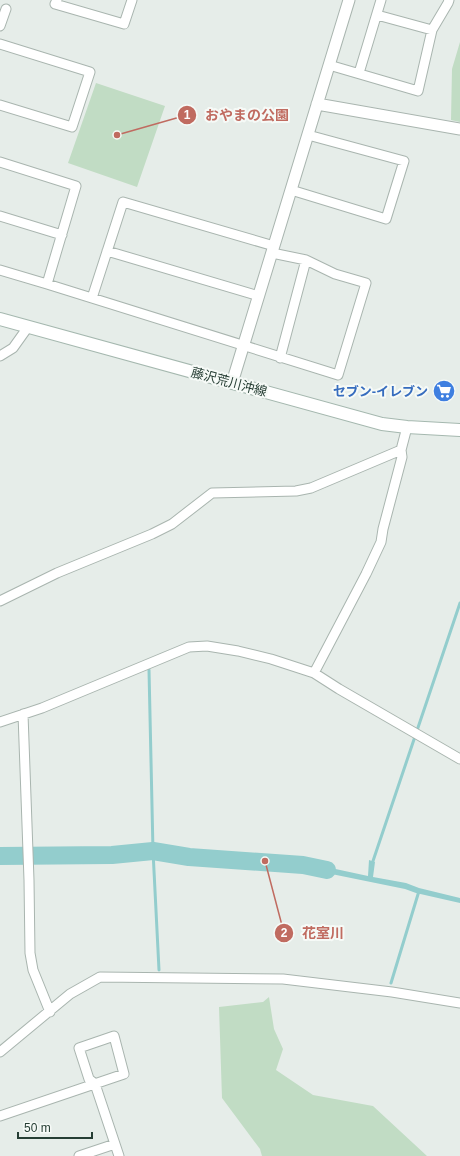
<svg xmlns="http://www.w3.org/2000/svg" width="460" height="1156" font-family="Arial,'Noto Sans JP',sans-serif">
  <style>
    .green { fill: #c1dcc4 }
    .water { fill: #93cdcd }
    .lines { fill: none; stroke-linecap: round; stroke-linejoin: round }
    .stream { stroke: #93cdcd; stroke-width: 3 }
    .river { stroke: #93cdcd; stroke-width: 18 }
    .minor-casing { stroke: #a9b5af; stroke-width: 11 }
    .tertiary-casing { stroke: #a9b5af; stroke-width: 13 }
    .secondary-casing { stroke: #a5b8af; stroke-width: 14 }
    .minor { stroke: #fff; stroke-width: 9 }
    .tertiary { stroke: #fff; stroke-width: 11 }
    .secondary { stroke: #fff; stroke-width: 12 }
    .labels { text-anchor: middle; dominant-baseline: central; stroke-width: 4; stroke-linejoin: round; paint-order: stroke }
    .street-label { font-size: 13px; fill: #263e34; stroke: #f6faf7 }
    .shop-label { font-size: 13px; font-weight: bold; fill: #366cbe; stroke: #f6faf7; text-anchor: end }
    .leader { fill: none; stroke: #c06b60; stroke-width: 1.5 }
    .callout-dot { fill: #c06b60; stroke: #f6faf7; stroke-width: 1.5 }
    .mark-label { font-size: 12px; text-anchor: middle; font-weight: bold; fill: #fff }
    .callout-label { font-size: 14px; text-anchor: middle; font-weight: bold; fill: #c06b60; stroke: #f6faf7; stroke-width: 4; stroke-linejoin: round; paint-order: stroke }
  </style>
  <rect width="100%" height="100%" fill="#e6ede9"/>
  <path class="green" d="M 460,42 L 460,122 L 451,120 L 452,69 Z
    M 96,83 L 165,106 L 137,187 L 68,163 Z
    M 269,997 L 274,1029 L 283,1049 L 276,1070 L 313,1095 L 373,1106 L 427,1156 L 262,1156 L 260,1149 L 222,1098 L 219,1007 L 263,1002 Z"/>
  <path class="water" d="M 369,860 L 375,862 L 373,877 L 406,883 L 419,888 L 460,898 L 460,903 L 416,893 L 405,889 L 302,868 L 303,862 L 368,876 Z"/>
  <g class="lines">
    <path class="stream" d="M 149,670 L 153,851 L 159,970
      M 372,864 L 460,603
      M 391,983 L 419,891"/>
    <path class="river" d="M 0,856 L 112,855 L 153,851 L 189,857 L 303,865 L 327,870"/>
    <g class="minor-casing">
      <path id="minor" d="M 57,0 L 55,4 L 124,24 L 132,0
        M 377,15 L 432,30
        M 0,26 L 6,9
        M 0,44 L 90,72 L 72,127 L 0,105
        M 329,65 L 418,91 L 432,30 L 448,3 L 449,0
        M 359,73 L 381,0
        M 0,162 L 76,186 L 47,284 L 0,270
        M 291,190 L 386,219 L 404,161 L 308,135
        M 0,216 L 62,235
        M 107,251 L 259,296
        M 47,284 L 338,375 L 366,283 L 335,274 L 306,260 L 272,253
        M 92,298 L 123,202 L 274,246
        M 0,356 L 13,348 L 28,327
        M 280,358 L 306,260
        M 0,601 L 57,573 L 152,534 L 172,524 L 212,493 L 296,491 L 311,488 L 401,450 L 407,427
        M 314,673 L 366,574 L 381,542 L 383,529 L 402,457 L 401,450
        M 23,714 L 29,880 L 30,953 L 33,970 L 50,1012
        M 0,722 L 42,708 L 189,647 L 207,646 L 238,651 L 271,659 L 314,673 L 339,689 L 460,759
        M 0,1052 L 70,994 L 100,977 L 283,979 L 392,992 L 460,1003
        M 0,1116 L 124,1074 L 114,1036 L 79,1048 L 89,1079 L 95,1084 L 119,1156
        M 79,1156 L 115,1144"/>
    </g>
    <g class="tertiary-casing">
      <path id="tertiary" d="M 317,104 L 460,129
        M 232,383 L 349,0"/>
    </g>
    <g class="secondary-casing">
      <path id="secondary" d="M 0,319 L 382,424 L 407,427 L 460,430"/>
    </g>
    <use href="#minor" class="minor"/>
    <use href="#tertiary" class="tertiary"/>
    <use href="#secondary" class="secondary"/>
  </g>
  <defs>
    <g id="supermarket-disc" transform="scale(1.15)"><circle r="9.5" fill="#3f7fe0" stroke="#f6faf7"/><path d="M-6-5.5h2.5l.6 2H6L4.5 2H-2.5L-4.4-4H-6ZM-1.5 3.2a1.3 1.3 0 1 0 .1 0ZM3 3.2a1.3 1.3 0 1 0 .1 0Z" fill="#fff"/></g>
  </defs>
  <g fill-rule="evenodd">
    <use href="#supermarket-disc" x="444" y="391"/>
  </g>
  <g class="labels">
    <g class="street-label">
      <text transform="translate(229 382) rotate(15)">藤沢荒川沖線</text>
    </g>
    <g class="shop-label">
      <text x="428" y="391">セブン-イレブン</text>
    </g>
  </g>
  <path class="leader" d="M117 135L187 115M265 861L284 933"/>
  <g class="callout-dot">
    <circle cx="117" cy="135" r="4"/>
    <circle cx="265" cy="861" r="4"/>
    <circle cx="187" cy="115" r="10"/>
    <circle cx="284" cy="933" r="10"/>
  </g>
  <g class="mark-label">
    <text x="187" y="119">1</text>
    <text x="284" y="937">2</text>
  </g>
  <g class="callout-label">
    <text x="247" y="120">おやまの公園</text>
    <text x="323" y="938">花室川</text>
  </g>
  <path d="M18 1132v6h74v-6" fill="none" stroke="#263e34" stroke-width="2"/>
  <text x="24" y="1132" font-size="12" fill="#263e34" stroke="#f6faf7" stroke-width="3" paint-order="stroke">50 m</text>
</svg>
